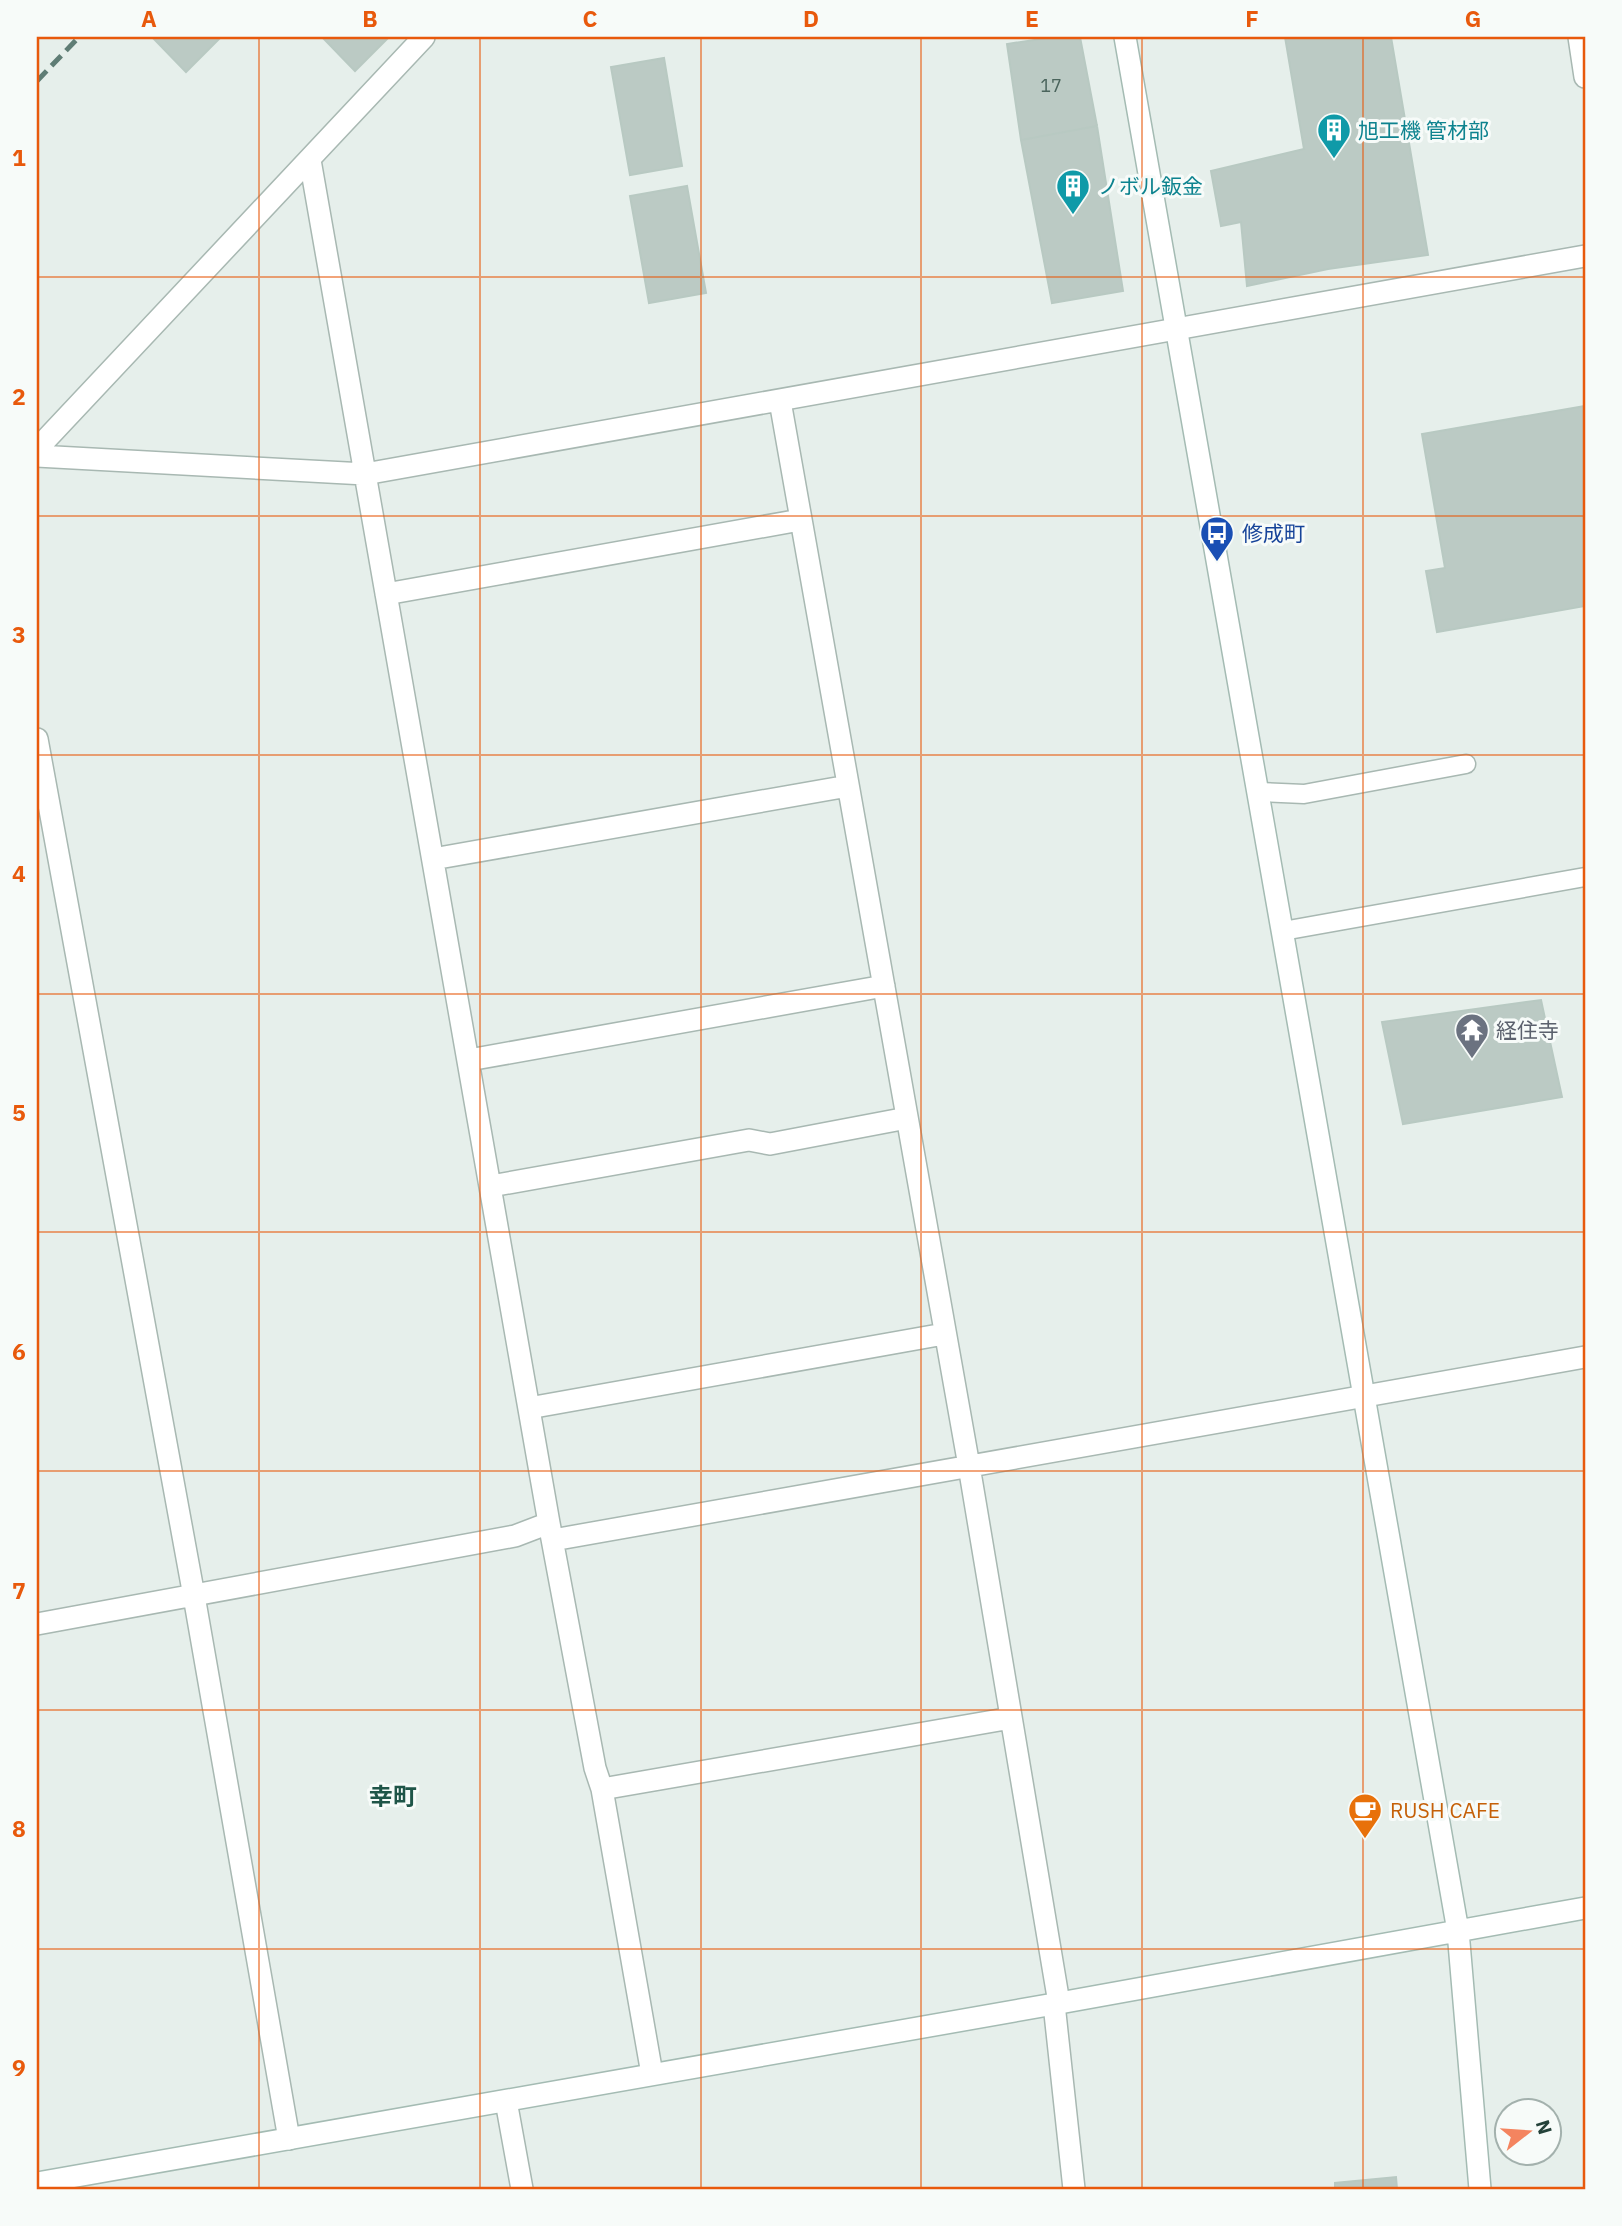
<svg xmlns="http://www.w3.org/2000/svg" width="1622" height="2226" font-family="'IBM Plex Sans','Noto Sans JP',sans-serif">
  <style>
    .building { fill: #bbcac4; stroke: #b8c9c2; stroke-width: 2 }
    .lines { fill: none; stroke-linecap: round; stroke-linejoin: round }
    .lane-casing { stroke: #a8b8b2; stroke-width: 21 }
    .street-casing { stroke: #a8b8b2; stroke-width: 24 }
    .secondary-casing { stroke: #a4bbb3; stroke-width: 24 }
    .lane { stroke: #fff; stroke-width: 18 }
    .street { stroke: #fff; stroke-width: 21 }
    .secondary { stroke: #fff; stroke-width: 21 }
    .rail { stroke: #5f7d75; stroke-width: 5; stroke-dasharray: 14 7; stroke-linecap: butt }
    .grid { fill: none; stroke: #e8590c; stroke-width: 2; stroke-opacity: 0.55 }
    .labels { text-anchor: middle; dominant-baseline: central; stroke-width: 6; stroke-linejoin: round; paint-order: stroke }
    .number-label { font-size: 18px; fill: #4a645c }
    .culture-label { font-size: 21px; fill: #0d838f; stroke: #f7fbf9; text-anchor: start }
    .transit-label { font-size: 21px; fill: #164399; stroke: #f7fbf9; text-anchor: start }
    .worship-label { font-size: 21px; fill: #5b616d; stroke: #f7fbf9; text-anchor: start }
    .food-label { font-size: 21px; fill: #c56008; stroke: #f7fbf9; text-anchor: start }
    .quarter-label { font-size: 24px; font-weight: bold; fill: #1f5548; stroke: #f7fbf9 }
    .neatline { fill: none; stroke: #e8590c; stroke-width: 2.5 }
    .grid-label { font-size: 23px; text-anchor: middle; font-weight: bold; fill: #e8590c }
  </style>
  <rect width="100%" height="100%" fill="#e6efeb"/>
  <path class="building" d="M 155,37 L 221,37 L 186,72 L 153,38 Z
    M 322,37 L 386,37 L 388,38 L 355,71 Z
    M 1054,37 L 1080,37 L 1097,126 L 1021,140 L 1007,44 Z
    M 1285,37 L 1391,37 L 1428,255 L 1328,269 L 1247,286 L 1241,222 L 1221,226 L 1211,171 L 1304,149 Z
    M 664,58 L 682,166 L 630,175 L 611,67 Z
    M 1097,126 L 1123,291 L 1052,303 L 1021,140 Z
    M 687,186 L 706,293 L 649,303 L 630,196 Z
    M 1585,406 L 1585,606 L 1437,632 L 1426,571 L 1445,568 L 1422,434 Z
    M 1541,1000 L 1562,1097 L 1403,1124 L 1382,1022 Z
    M 1396,2177 L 1397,2189 L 1335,2189 L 1335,2183 Z"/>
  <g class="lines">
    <g class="lane-casing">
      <path id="lane" d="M 1258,792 L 1304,794 L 1466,764
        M 1283,931 L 1585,877"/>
    </g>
    <g class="street-casing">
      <path id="street" d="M 1579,37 L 1585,77
        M 310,160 L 549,1523 L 595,1768 L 602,1789 L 652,2074
        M 780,401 L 969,1466 L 1059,2003
        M 37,449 L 424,37
        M 37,456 L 365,474 L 1585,256
        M 386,594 L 800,520
        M 37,739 L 194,1596 L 289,2139
        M 433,859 L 848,786
        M 469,1060 L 884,986
        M 491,1186 L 749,1140 L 770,1144 L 907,1118
        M 529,1408 L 944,1334
        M 553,1540 L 1585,1357
        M 37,1624 L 515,1536 L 549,1523
        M 602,1789 L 1011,1718
        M 1054,2004 L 1074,2189
        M 506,2101 L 522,2189"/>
    </g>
    <g class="secondary-casing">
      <path id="secondary" d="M 1125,37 L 1458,1931 L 1480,2189
        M 37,2183 L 1054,2004 L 1585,1908"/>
    </g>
    <use href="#lane" class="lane"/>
    <use href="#street" class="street"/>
    <use href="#secondary" class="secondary"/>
    <path class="rail" d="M 37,81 L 79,37"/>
  </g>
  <path class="grid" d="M 259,37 L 259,2189M 480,37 L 480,2189M 701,37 L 701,2189M 921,37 L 921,2189M 1142,37 L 1142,2189M 1363,37 L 1363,2189M 37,277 L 1585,277M 37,516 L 1585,516M 37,755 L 1585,755M 37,994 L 1585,994M 37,1232 L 1585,1232M 37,1471 L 1585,1471M 37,1710 L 1585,1710M 37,1949 L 1585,1949"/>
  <defs>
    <g id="building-pin" transform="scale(1.75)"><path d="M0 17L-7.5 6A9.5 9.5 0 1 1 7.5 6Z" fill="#0f9aa8" stroke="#f7fbf9"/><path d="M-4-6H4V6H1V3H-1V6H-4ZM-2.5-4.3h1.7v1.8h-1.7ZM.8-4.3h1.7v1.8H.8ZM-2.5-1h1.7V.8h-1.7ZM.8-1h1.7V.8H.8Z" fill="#fff"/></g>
    <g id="bus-pin" transform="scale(1.75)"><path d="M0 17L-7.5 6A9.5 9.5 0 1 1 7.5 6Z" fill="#1a4fb4" stroke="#f7fbf9"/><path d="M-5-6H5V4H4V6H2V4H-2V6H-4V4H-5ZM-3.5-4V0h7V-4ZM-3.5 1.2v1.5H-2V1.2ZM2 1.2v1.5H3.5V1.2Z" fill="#fff"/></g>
    <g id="temple-pin" transform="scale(1.75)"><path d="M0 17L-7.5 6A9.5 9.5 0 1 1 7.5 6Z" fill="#6b7280" stroke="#f7fbf9"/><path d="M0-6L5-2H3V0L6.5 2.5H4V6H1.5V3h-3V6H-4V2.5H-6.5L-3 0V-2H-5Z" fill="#fff"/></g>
    <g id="cafe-pin" transform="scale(1.75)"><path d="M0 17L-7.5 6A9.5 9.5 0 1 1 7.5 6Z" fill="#e8710a" stroke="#f7fbf9"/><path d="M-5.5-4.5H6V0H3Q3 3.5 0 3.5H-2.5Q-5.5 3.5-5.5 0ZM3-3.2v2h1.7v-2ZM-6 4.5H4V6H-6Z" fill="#fff"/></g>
  </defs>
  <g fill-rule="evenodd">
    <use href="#building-pin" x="1334" y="130"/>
    <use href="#building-pin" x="1073" y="186"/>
    <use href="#bus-pin" x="1217" y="533"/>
    <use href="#temple-pin" x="1472" y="1030"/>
    <use href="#cafe-pin" x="1365" y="1810"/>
  </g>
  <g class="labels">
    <g class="number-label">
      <text x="1051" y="85">17</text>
    </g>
    <g class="culture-label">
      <text x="1358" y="130">旭工機 管材部</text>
      <text x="1098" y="186">ノボル鈑金</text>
    </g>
    <g class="transit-label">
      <text x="1242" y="533">修成町</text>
    </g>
    <g class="worship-label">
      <text x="1496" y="1030">経住寺</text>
    </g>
    <g class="food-label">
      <text x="1390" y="1810">RUSH CAFE</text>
    </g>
    <g class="quarter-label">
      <text x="393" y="1796">幸町</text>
    </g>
  </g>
  <rect width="1622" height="2226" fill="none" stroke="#f7fbf9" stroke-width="77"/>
  <g transform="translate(1528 2132) rotate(73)"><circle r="33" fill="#f7fbf9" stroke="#a3b1ad" stroke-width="2"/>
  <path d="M0-5L12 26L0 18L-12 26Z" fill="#f4845f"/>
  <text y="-10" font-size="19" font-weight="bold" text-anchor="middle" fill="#24423a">N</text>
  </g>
  <rect x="38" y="38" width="1546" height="2150" class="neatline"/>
  <g class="grid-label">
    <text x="149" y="27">A</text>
    <text x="370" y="27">B</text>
    <text x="590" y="27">C</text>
    <text x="811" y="27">D</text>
    <text x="1032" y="27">E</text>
    <text x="1252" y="27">F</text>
    <text x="1473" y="27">G</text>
    <text x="19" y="166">1</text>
    <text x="19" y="405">2</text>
    <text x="19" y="643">3</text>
    <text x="19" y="882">4</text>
    <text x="19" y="1121">5</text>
    <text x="19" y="1360">6</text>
    <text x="19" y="1599">7</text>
    <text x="19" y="1837">8</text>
    <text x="19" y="2076">9</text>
  </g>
</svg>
